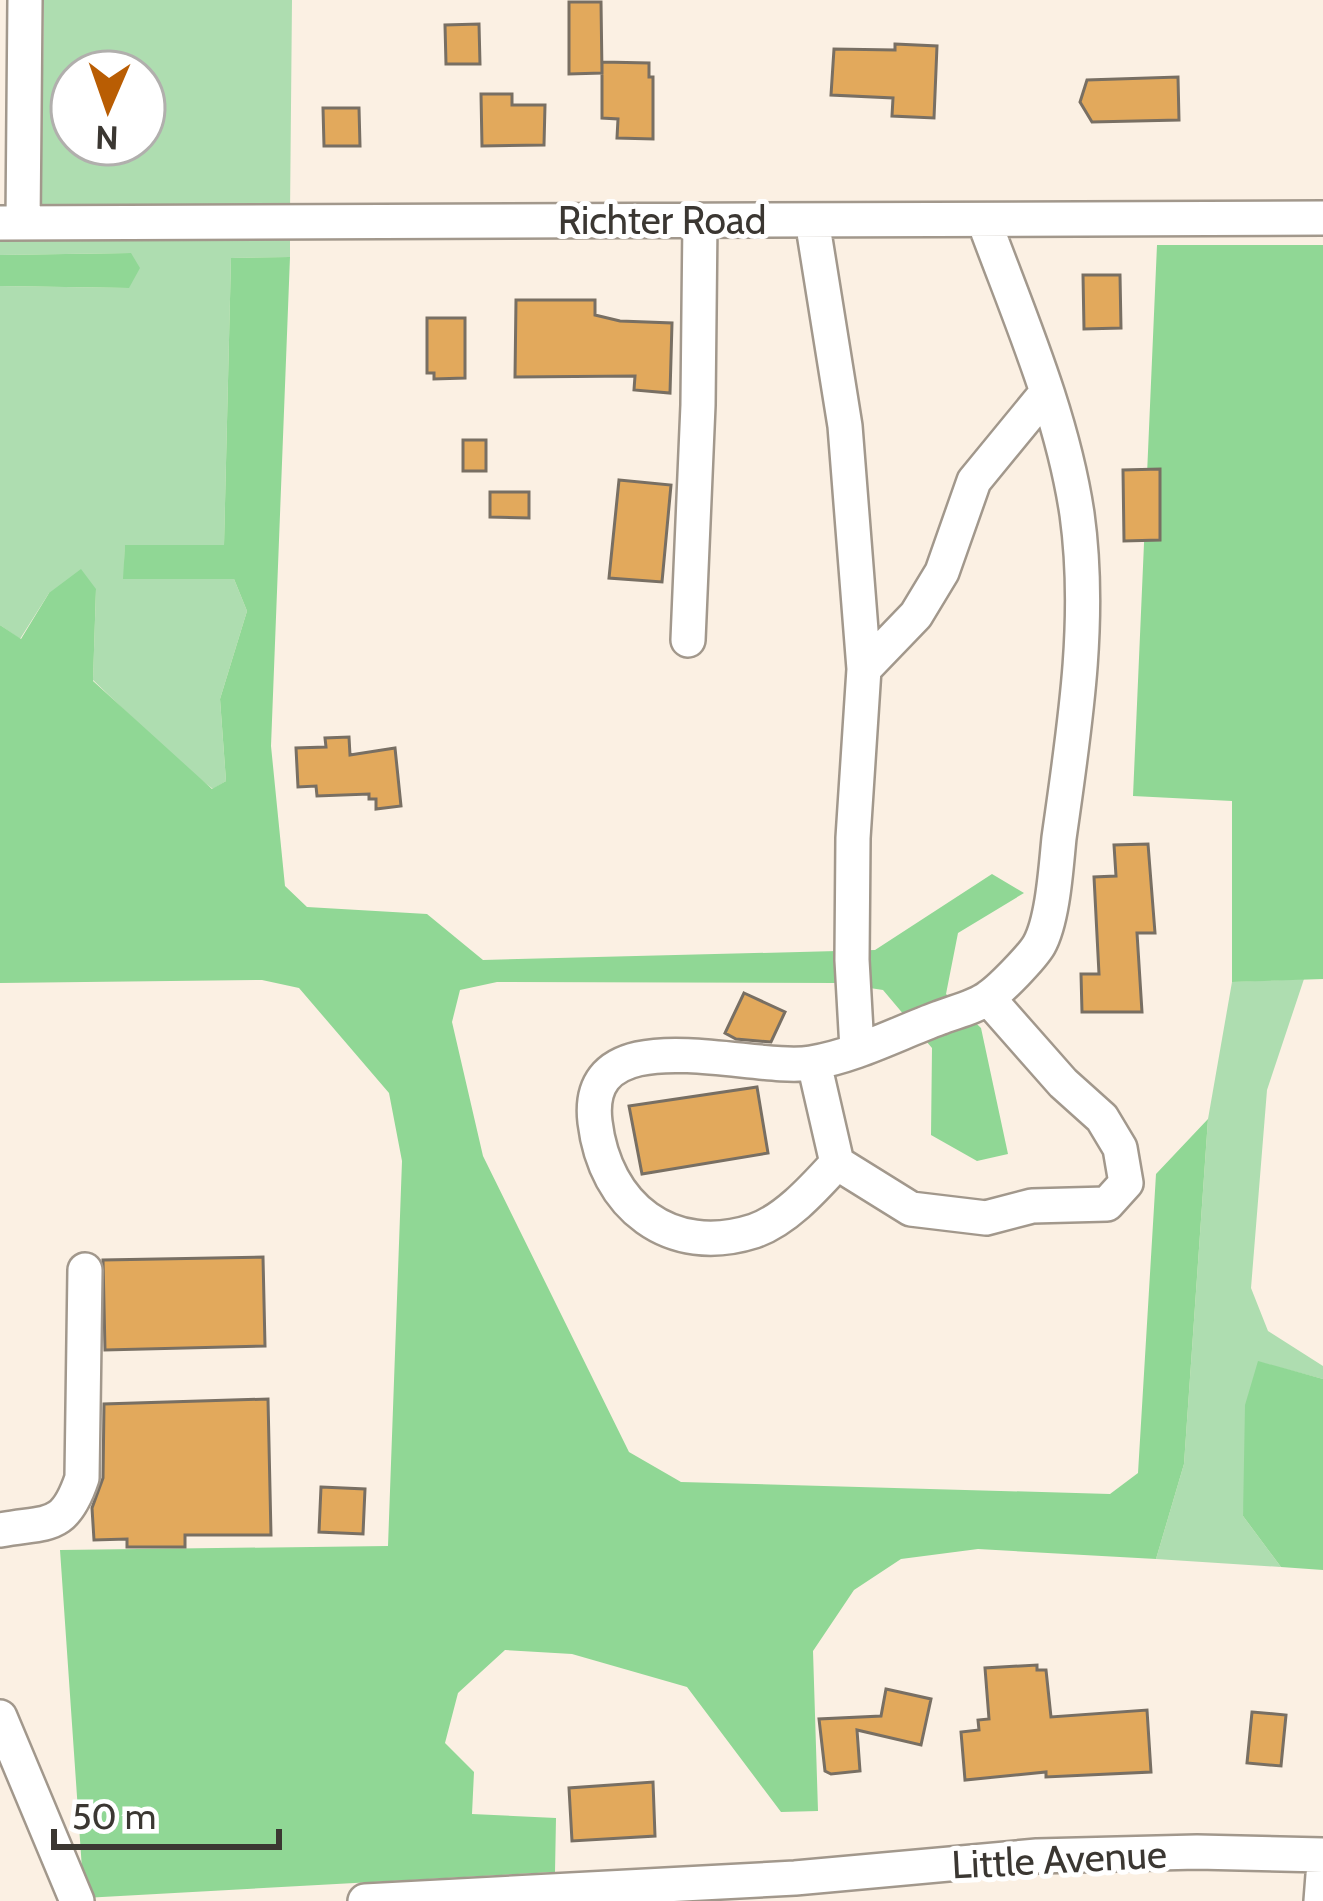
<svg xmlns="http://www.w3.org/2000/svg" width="1323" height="1901" font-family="Cabin,sans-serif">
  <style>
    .green { fill: #aeddb0; fill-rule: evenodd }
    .forest { fill: #90d795 }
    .building { fill: #e2a95c; stroke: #786f63; stroke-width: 3 }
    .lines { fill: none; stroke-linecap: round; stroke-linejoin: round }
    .minor-casing { stroke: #a2988c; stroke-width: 38 }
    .minor { stroke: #fff; stroke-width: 33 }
    .labels { text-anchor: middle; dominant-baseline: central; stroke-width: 10; stroke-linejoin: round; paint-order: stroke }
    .street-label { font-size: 39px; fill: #3b3732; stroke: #fff }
  </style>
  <rect width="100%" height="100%" fill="#fbf0e3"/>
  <path class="green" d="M 44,0 L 292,0 L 290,213 L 41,212 ZM 72,72 L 144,72 L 144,144 L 72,144 Z
    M 290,235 L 290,257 L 231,258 L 224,545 L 125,545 L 124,579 L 234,579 L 247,611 L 220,699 L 226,781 L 213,789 L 185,768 L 93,680 L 96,590 L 49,593 L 20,639 L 0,625 L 0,286 L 129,288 L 130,253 L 0,255 L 0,238 Z
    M 1304,979 L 1267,1090 L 1251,1288 L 1268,1331 L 1323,1366 L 1323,1379 L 1259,1362 L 1243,1516 L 1281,1567 L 1156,1559 L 1184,1464 L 1208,1119 L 1232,982 Z"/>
  <path class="forest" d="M 1157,245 L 1323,245 L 1323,979 L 1232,982 L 1232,801 L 1133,796 Z
    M 131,253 L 140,268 L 129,288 L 0,286 L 0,255 Z
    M 290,257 L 271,746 L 285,886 L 307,907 L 427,914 L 483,960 L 875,950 L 992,874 L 1024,893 L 958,933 L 946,994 L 981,1028 L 1008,1154 L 977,1161 L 931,1135 L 932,1048 L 883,990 L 837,983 L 497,982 L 460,990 L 452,1022 L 483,1156 L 629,1452 L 681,1482 L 1110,1494 L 1138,1473 L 1156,1174 L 1208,1119 L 1184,1464 L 1156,1559 L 978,1549 L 901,1559 L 854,1590 L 813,1651 L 818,1811 L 781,1812 L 687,1687 L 572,1654 L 505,1650 L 458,1693 L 445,1743 L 474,1772 L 472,1814 L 556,1818 L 555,1872 L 84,1898 L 60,1550 L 388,1546 L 402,1161 L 389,1093 L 299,988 L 262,980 L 0,983 L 0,625 L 21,639 L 49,593 L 81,569 L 96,589 L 93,681 L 212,789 L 226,781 L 220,699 L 247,611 L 234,579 L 123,579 L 125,545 L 224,545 L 231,258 Z
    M 1258,1361 L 1323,1379 L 1323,1570 L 1281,1567 L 1243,1516 L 1245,1405 Z"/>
  <path class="building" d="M 569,2 L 601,2 L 602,73 L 569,74 Z
    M 479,24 L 480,64 L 446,64 L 445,25 Z
    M 895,44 L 937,46 L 934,118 L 892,116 L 893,98 L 831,95 L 834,49 L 895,50 Z
    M 602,62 L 649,63 L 649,77 L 653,77 L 653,139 L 617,138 L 618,119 L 602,118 Z
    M 1178,77 L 1179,120 L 1092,122 L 1080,102 L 1087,80 Z
    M 481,94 L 512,94 L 512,105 L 545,105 L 544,145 L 482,146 Z
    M 323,108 L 359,108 L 360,146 L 324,146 Z
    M 1083,275 L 1120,275 L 1121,328 L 1084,329 Z
    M 516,300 L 595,300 L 595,315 L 620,321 L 672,323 L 670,393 L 634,390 L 635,376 L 515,377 Z
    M 427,318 L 465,318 L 465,378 L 434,379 L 434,373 L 427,373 Z
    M 463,440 L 486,440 L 486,471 L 463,471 Z
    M 1160,469 L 1160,540 L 1124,541 L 1123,470 Z
    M 619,480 L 671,485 L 662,582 L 609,578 Z
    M 490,492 L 529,492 L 529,518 L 490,517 Z
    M 349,737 L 350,755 L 395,748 L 401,806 L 376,809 L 376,799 L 369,799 L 369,794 L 317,796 L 316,786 L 298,787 L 296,748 L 326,747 L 325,738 Z
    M 1148,844 L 1155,933 L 1137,933 L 1142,1012 L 1082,1012 L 1081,974 L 1099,974 L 1094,877 L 1116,876 L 1114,845 Z
    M 744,993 L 785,1012 L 771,1042 L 736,1039 L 725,1033 Z
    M 757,1087 L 768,1153 L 642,1174 L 629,1106 Z
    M 263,1257 L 265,1346 L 105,1350 L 103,1260 Z
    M 268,1399 L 271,1535 L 185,1535 L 185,1547 L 127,1547 L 127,1539 L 94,1540 L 92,1508 L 103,1478 L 104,1404 Z
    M 321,1487 L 365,1489 L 363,1534 L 319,1532 Z
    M 1037,1665 L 1037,1670 L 1046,1670 L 1051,1717 L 1147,1710 L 1151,1772 L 1046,1777 L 1046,1772 L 965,1780 L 961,1732 L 979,1730 L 978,1720 L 989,1719 L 985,1668 Z
    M 886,1689 L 931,1699 L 921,1745 L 857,1730 L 860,1771 L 831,1774 L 825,1771 L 819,1719 L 881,1716 Z
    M 1252,1712 L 1286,1715 L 1281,1766 L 1247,1763 Z
    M 653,1782 L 655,1836 L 572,1841 L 569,1788 Z"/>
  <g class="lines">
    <g class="minor-casing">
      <path id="minor" d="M 812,220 L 845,426 L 864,669 L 853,838 L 852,960 L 857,1049
        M 984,221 C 1019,316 1062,413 1077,514 C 1092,622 1074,731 1059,838 C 1056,867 1053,920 1039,945 C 1032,957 1001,989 989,997 C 976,1007 954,1012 939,1018 C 898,1033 855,1056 811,1063 C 752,1073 582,1013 595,1122 C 605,1206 670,1258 754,1231 C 786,1220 815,1187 837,1163 L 911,1209 L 986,1218 L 1032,1206 L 1107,1204 L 1126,1183 L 1120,1148 L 1102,1118 L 1063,1083 L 988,998
        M 0,223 L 1323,218
        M 23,223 L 25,0
        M 688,640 L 698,405 L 700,220
        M 864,669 L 916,615 L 942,572 L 974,481 L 1047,392
        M 814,1063 L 837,1163
        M 0,1530 C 48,1521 64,1531 82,1478 L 85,1270
        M 0,1717 L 77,1901
        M 365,1901 L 795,1878 L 1037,1856 L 1197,1852 L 1323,1855
        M 1321,1901 L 1323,1875"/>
    </g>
    <use href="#minor" class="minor"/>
  </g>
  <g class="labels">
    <g class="street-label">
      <text x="662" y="220">Richter Road</text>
      <text transform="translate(1059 1859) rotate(-3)">Little Avenue</text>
    </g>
  </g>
  <g transform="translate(108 108) rotate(182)"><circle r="57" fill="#ffffff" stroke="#b1afad" stroke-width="3"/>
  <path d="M0-9L21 45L0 30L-21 45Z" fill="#b95d03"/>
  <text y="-18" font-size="33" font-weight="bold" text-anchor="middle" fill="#3b3732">N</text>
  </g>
  <path d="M54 1829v18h225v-18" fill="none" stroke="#3b3732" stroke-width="6"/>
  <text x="72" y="1829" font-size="36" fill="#3b3732" stroke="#ffffff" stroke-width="9" paint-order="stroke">50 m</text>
</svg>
